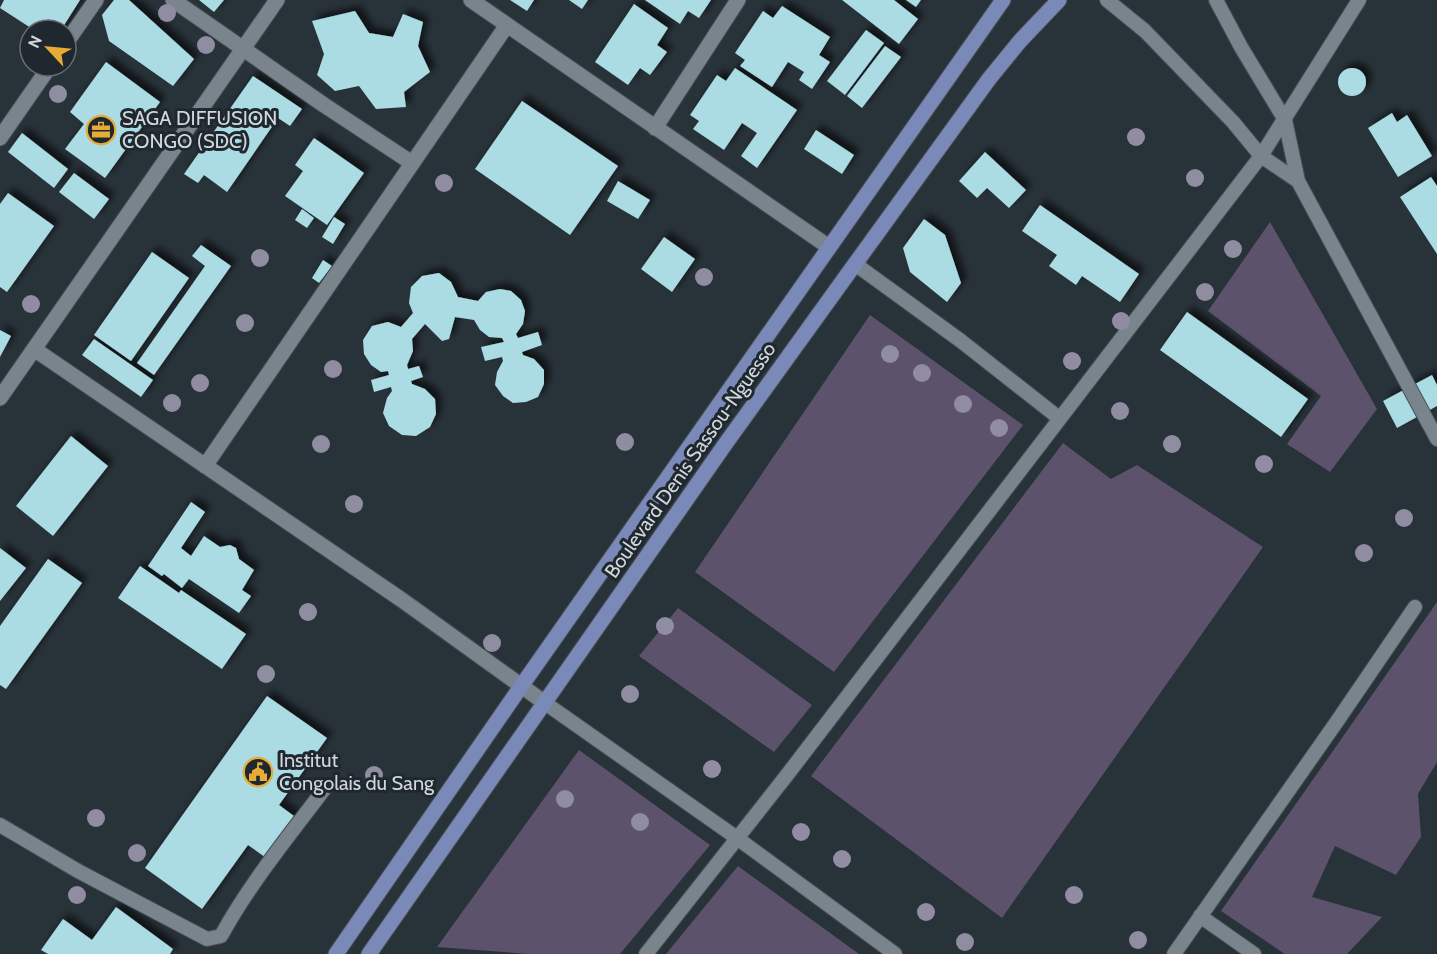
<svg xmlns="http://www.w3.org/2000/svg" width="1437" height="954" font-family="Cabin,sans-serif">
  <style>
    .green { fill: #5d526b }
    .building { fill: #abdbe3; filter: url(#shadow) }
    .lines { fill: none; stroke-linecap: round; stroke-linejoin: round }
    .service-casing { stroke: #474f54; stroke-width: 16 }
    .minor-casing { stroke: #474f54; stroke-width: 17 }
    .tertiary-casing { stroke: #474f54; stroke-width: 17 }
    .primary-casing { stroke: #474f54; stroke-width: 17 }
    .service { stroke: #79848c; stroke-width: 14 }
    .minor { stroke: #79848c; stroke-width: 15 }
    .tertiary { stroke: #79848c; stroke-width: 15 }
    .primary { stroke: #7a89b7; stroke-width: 15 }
    .tree { fill: #908ca2 }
    .labels { text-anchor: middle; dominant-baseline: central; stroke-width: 6; stroke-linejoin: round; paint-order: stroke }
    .poi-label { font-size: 20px; fill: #d1d7db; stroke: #1f282f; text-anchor: start }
    .street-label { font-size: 20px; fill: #d1d7db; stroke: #1f282f }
  </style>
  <defs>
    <filter id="shadow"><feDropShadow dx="5.5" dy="-5.5" stdDeviation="3" flood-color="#0009"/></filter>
  </defs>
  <rect width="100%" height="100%" fill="#283239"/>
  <path class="green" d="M 1270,222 L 1377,409 L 1330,472 L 1287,444 L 1321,396 L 1208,311 Z
    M 870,315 L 1023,425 L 834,672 L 695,572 Z
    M 1063,443 L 1111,479 L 1137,465 L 1263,547 L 1002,918 L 811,776 Z
    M 1437,602 L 1437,762 L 1418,794 L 1421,837 L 1396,875 L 1335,846 L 1312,897 L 1382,917 L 1347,954 L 1285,954 L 1221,911 Z
    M 678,608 L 812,705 L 774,752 L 639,656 Z
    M 579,750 L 710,845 L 620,954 L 529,954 L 437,947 Z
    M 738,866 L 859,954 L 666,954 Z"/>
  <path class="building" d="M 4,0 L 80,0 L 61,30 L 34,30 L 0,8 Z
    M 114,0 L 129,0 L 194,59 L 173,86 L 109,41 L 102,15 Z
    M 199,0 L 224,0 L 214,12 Z
    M 510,0 L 534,0 L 527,11 Z
    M 569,0 L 588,0 L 582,9 Z
    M 645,0 L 711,0 L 699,18 L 688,11 L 680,24 Z
    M 842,0 L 894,0 L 918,19 L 899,44 Z
    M 906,0 L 921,0 L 916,7 Z
    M 634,4 L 668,28 L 657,45 L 667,52 L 650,75 L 640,68 L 628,85 L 595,62 Z
    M 782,6 L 830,37 L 819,55 L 830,62 L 812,89 L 799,80 L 804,72 L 788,62 L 772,87 L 740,66 L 745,60 L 735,53 L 763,11 L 773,18 Z
    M 355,11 L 369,33 L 393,37 L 403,14 L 423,22 L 418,46 L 430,72 L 404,92 L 406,107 L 376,109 L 359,86 L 335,91 L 317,75 L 324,54 L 312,21 Z
    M 866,30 L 884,43 L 845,95 L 827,81 Z
    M 885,46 L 901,57 L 862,108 L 847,96 Z
    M 106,62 L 160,102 L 105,178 L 65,149 L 84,124 L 70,112 Z
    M1338 82a14 14 0 1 1 28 0a14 14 0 1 1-28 0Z
    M 735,68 L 797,110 L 757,168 L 741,156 L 757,133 L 742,123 L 724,150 L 693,129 L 699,121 L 690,115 L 717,75 L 726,81 Z
    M 253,76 L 302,109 L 290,126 L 278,118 L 227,192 L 204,175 L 198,183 L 184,174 Z
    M 522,101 L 618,166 L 570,235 L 475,169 Z
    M 1392,113 L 1397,122 L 1407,115 L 1432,156 L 1398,177 L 1368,128 Z
    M 816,130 L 854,155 L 842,174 L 804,149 Z
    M 22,133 L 68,169 L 54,188 L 8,152 Z
    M 314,138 L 364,173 L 327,225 L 285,196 L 303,171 L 295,165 Z
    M 985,152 L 1026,190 L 1009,208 L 987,188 L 977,198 L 959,181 Z
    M 74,173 L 109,199 L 94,219 L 59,192 Z
    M 1431,177 L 1437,186 L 1437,254 L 1400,197 Z
    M 618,181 L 650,200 L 638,219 L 607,201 Z
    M 8,193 L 54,226 L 7,292 L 0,287 L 0,204 Z
    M 1040,205 L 1139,274 L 1120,302 L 1082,276 L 1076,285 L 1049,266 L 1057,255 L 1022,231 Z
    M 302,209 L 314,218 L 307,228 L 295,220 Z
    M 334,217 L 345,224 L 333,244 L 322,237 Z
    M 924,219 L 945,235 L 961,283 L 947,302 L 910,272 L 903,248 Z
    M 664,237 L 695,259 L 672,292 L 641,269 Z
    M 201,245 L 231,266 L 154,375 L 137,363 L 205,266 L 192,256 Z
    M 152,252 L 189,278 L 131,361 L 94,335 Z
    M 323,260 L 332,266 L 319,283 L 312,278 Z
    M 439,273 L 451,282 L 458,297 L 478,301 L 486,292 L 500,289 L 511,291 L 521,300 L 525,311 L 523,324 L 516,334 L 518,338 L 538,332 L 542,345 L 522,352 L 523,355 L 534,359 L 544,370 L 544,384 L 538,397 L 526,402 L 513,403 L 503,396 L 495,385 L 497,372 L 503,361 L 502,357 L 485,361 L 481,347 L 504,342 L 502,338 L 489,337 L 480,330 L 474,320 L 455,317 L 449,339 L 442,341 L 425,324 L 412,339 L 413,351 L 407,365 L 408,369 L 419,366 L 423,377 L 411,381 L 412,384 L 425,389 L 435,399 L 436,414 L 430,427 L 416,436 L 402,435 L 389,426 L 383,413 L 387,398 L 392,391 L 391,387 L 374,392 L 371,380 L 389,375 L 388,371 L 381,372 L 371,365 L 364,354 L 363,340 L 372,326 L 388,322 L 401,327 L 413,313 L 409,303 L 411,287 L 422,276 Z
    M 1187,312 L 1308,399 L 1281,437 L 1160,350 Z
    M 0,330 L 11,336 L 0,357 Z
    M 94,339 L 153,380 L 141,397 L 82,355 Z
    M 1432,375 L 1437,385 L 1437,406 L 1397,428 L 1383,401 Z
    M 71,436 L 108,466 L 53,536 L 16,506 Z
    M 191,502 L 205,512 L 181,548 L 191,556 L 204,536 L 220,547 L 230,545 L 236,548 L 239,559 L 254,570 L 242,590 L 251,596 L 239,613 L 189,579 L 182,588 L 164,574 L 162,576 L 148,566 Z
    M 0,548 L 26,568 L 0,601 Z
    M 48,559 L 82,583 L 6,689 L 0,685 L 0,626 Z
    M 140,566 L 179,593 L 181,590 L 246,634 L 222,669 L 118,598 Z
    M 267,696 L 327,738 L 279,805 L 298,819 L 269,860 L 248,845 L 202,909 L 145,868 Z
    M 116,907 L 173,949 L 170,954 L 48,954 L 41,950 L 63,919 L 92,940 Z"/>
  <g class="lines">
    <g class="service-casing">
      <path id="service" d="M 1107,0 L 1145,31 L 1233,122 L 1261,156 L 1298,181
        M 1216,0 L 1241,47 L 1285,120 L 1298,181 L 1437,439
        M 855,264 L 961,341 L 1059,418
        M 545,703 L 737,838 L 895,954
        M 0,825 L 78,871 L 207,939 L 221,936 C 250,883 289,836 325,788
        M 1200,916 L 1254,954
        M 646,954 L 787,775 L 1261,156 L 1359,0
        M 1174,954 L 1338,720 L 1415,607"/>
    </g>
    <g class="minor-casing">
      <path id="minor" d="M 173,0 L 324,105 L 412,163
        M 471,0 L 829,247
        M 66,43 L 96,0
        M 655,128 L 738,0
        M 0,138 L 50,66
        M 34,349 L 402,600 L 545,703
        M 205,466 L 507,25"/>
    </g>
    <g class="tertiary-casing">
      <path id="tertiary" d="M 0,398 L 277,0"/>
    </g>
    <g class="primary-casing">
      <path id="primary" d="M 336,954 L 522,685 L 1003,0
        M 369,954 L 726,443 L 855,264 L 989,79 L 1020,41 L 1059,0"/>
    </g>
    <use href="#service" class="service"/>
    <use href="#minor" class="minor"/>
    <use href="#tertiary" class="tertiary"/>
    <use href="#primary" class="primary"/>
  </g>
  <g class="tree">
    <circle cx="167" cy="13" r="9"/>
    <circle cx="206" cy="45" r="9"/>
    <circle cx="58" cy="94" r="9"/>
    <circle cx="1136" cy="137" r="9"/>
    <circle cx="1195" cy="178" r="9"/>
    <circle cx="444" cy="183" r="9"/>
    <circle cx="1233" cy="249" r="9"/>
    <circle cx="260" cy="258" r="9"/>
    <circle cx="704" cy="277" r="9"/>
    <circle cx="1205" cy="292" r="9"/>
    <circle cx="31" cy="304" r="9"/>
    <circle cx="1121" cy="321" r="9"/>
    <circle cx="245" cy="323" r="9"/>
    <circle cx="890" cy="354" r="9"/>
    <circle cx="1072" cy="361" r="9"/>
    <circle cx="333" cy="369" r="9"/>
    <circle cx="922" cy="373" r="9"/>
    <circle cx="200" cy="383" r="9"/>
    <circle cx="172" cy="403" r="9"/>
    <circle cx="963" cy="404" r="9"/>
    <circle cx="1120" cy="411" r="9"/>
    <circle cx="999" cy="428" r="9"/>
    <circle cx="625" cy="442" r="9"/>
    <circle cx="321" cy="444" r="9"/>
    <circle cx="1172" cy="444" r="9"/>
    <circle cx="1264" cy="464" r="9"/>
    <circle cx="354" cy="504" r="9"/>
    <circle cx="1404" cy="518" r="9"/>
    <circle cx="1364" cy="553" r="9"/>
    <circle cx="308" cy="612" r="9"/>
    <circle cx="665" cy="626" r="9"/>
    <circle cx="492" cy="643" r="9"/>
    <circle cx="266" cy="674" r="9"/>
    <circle cx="630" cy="694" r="9"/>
    <circle cx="712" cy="769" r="9"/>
    <circle cx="374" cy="775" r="9"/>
    <circle cx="565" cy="799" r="9"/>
    <circle cx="96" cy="818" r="9"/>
    <circle cx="640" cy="822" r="9"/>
    <circle cx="801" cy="832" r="9"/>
    <circle cx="137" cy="853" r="9"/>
    <circle cx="842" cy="859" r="9"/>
    <circle cx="77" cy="895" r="9"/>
    <circle cx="1074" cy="895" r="9"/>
    <circle cx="926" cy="912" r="9"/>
    <circle cx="1138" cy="940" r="9"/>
    <circle cx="965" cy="942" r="9"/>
  </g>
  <defs>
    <g id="office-ring" transform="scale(1.5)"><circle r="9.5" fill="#1f282f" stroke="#e6ac36" stroke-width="1.5"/><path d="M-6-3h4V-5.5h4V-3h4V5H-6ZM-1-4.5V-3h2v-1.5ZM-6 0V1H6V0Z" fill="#e6ac36"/></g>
    <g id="civic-ring" transform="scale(1.5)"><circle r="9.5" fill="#1f282f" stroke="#e6ac36" stroke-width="1.5"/><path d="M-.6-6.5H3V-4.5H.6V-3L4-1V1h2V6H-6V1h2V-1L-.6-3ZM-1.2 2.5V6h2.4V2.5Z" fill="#e6ac36"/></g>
  </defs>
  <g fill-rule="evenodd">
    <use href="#office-ring" x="101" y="130"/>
    <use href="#civic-ring" x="258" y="772"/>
  </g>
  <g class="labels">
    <g class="poi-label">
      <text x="122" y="118">SAGA DIFFUSION<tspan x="122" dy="23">CONGO (SDC)</tspan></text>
      <text x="279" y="760">Institut<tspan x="279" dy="23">Congolais du Sang</tspan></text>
    </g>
    <g class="street-label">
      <text transform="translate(690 460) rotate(-55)">Boulevard Denis Sassou-Nguesso</text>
    </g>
  </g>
  <g transform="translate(48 48) rotate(296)"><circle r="28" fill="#1f282f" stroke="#666e74" stroke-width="1.5"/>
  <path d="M0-4.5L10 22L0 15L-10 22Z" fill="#e6ac36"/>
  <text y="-9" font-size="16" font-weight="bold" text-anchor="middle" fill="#d1d7db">N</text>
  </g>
</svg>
